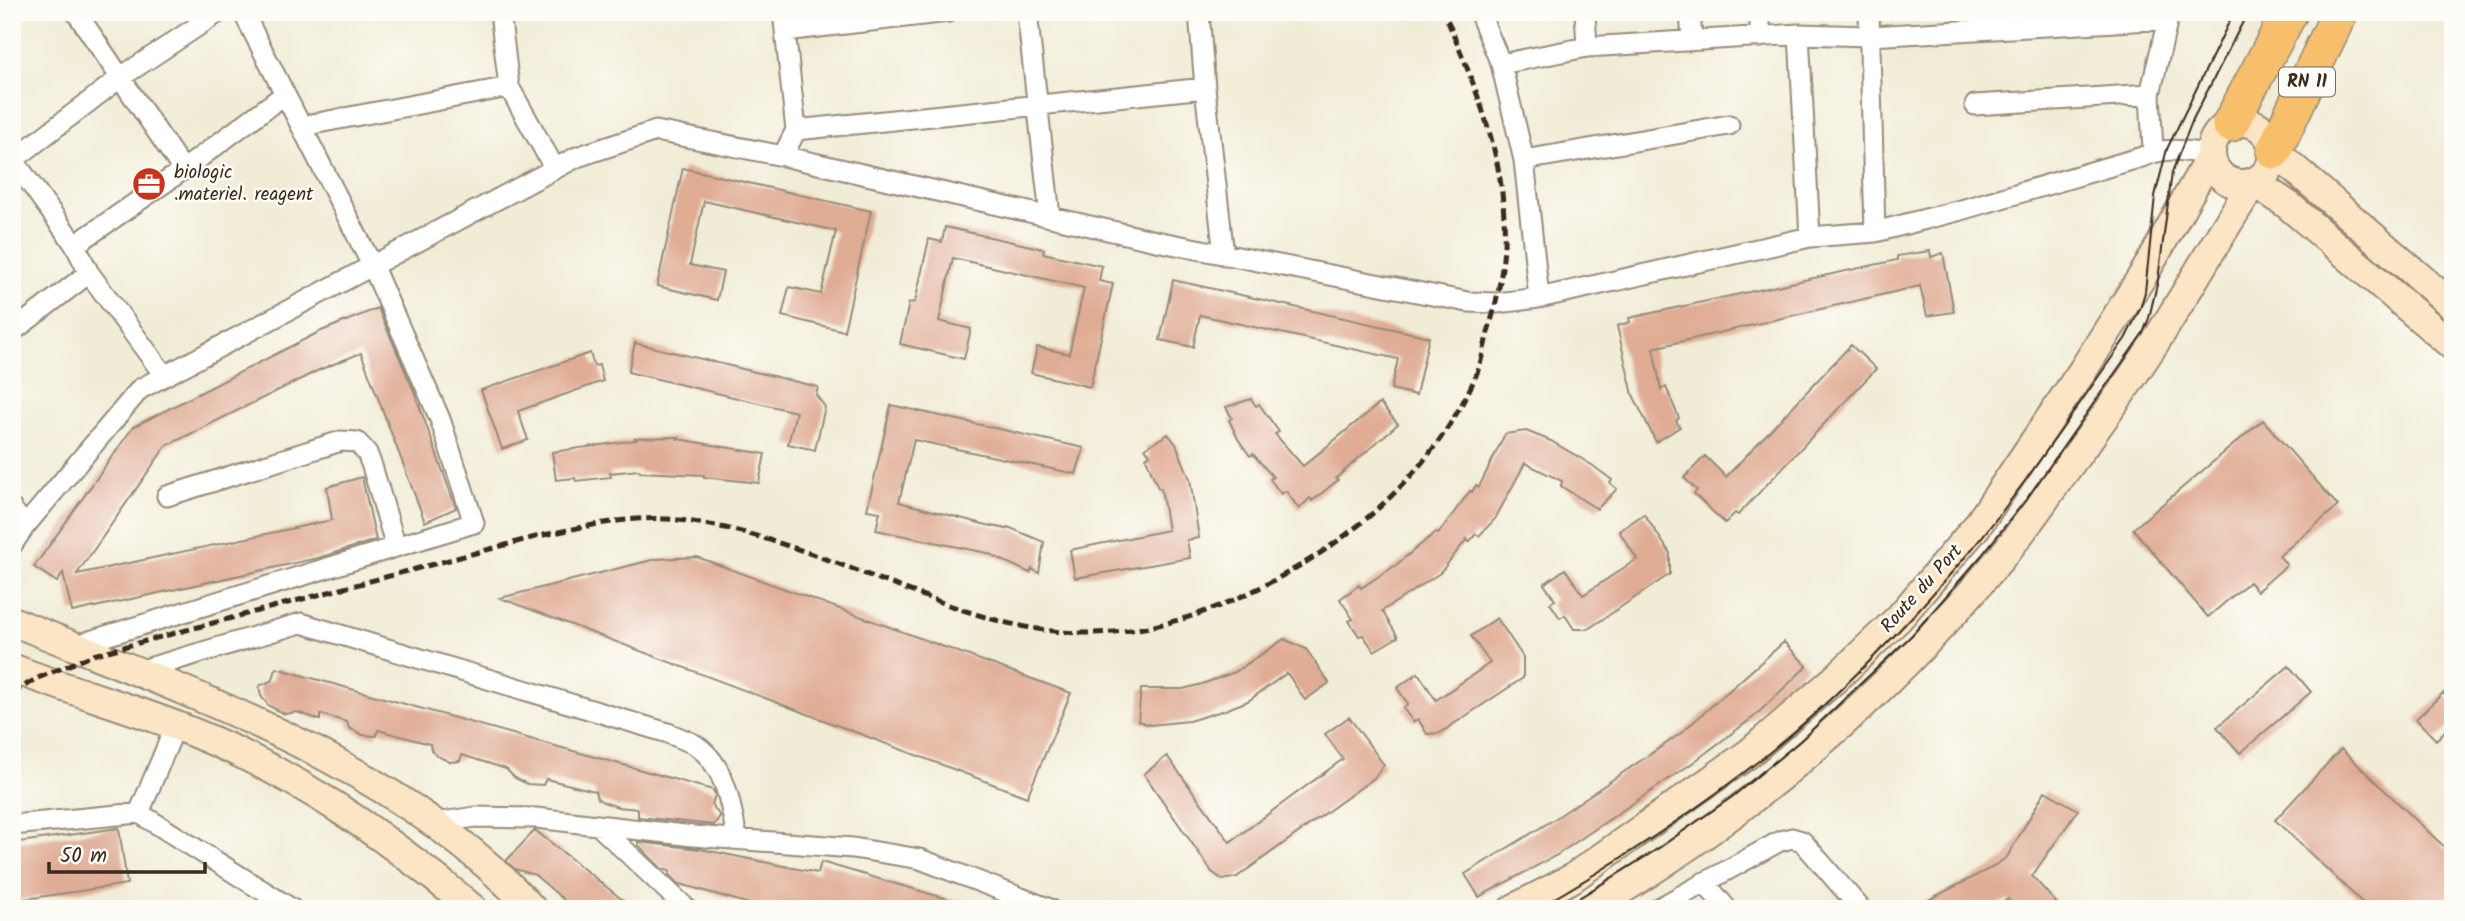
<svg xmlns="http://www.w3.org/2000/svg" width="2465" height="921" font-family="Kalam,sans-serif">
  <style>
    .building { fill: #e0ac94 }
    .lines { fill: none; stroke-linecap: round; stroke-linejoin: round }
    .street-casing { stroke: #968b7a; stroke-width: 23 }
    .secondary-casing { stroke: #968b7a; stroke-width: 32 }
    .highway-casing { stroke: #968b7a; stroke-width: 38 }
    .street { stroke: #fff; stroke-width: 19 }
    .secondary { stroke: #fce5c4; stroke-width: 28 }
    .highway { stroke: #f7bf6c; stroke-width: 35 }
    .tram { stroke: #3b2a1e; stroke-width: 2 }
    .rail { stroke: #3b2a1e; stroke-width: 5; stroke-dasharray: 10 5; stroke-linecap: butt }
    .labels { text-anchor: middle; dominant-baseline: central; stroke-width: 5; stroke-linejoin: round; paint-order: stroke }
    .shield { fill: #fdfcf7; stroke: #75695f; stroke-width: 2 }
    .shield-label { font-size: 18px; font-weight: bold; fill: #3b2a1e }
    .poi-label { font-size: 19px; fill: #3b2a1e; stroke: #fdfcf7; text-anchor: start }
    .street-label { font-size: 19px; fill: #3b2a1e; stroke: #fdfcf7 }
  </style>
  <rect width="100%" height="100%" fill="#fdfcf7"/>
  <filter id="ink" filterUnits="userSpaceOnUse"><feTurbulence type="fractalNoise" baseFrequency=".0143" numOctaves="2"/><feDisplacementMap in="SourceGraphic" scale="14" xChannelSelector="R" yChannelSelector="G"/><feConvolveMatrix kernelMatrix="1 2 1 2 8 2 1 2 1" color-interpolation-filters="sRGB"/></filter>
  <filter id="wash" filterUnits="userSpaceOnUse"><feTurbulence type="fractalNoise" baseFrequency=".00686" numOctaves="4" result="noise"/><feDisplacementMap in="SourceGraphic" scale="28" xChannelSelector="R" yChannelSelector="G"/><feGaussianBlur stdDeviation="1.57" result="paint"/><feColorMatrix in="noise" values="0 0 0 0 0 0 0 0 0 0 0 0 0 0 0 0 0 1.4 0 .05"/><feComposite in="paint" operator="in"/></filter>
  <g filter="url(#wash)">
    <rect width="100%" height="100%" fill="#f1ecd6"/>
    <g id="blocks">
      <path class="building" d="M 683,168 L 871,211 L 844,331 L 782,316 L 789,287 L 821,294 L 836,231 L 704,201 L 690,265 L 723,272 L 717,300 L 657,286 Z
        M 945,227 L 1044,249 L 1043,253 L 1102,266 L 1099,281 L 1113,284 L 1090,387 L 1031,373 L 1037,347 L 1069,354 L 1084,288 L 953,258 L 939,321 L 971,329 L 964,359 L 900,344 L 909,303 L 915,302 L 929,239 L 942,242 Z
        M 1930,251 L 1931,257 L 1943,253 L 1954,312 L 1927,316 L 1920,286 L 1653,348 L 1661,389 L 1666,387 L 1679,418 L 1676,421 L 1680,427 L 1656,442 L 1633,395 L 1617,326 L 1630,322 L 1629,318 L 1897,260 L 1897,256 Z
        M 1173,280 L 1429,337 L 1416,395 L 1391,389 L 1398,359 L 1200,315 L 1193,347 L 1160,340 Z
        M 378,308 L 414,391 L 456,508 L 425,522 L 361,353 L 319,370 L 166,446 L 77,574 L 332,520 L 327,487 L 362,477 L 376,540 L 318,558 L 72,612 L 63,573 L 57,582 L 34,567 L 133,427 L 319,332 Z
        M 635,343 L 818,387 L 816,395 L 825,407 L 815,450 L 788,444 L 796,412 L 628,372 Z
        M 1851,345 L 1876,369 L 1738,515 L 1735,513 L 1725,523 L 1694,494 L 1697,490 L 1684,478 L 1705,456 L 1726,477 Z
        M 590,353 L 594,366 L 599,365 L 603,381 L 518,411 L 528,440 L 502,449 L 481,390 Z
        M 1251,399 L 1256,406 L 1259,404 L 1279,432 L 1275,434 L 1303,466 L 1380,403 L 1398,424 L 1336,478 L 1338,480 L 1312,501 L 1310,498 L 1299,509 L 1286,491 L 1281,494 L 1270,479 L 1273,477 L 1253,454 L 1250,456 L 1238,439 L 1229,420 L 1232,418 L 1226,407 Z
        M 891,405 L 1084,448 L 1076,474 L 914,440 L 899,502 L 987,525 L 1007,529 L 1008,527 L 1044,542 L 1039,573 L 1032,569 L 1030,573 L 987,553 L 876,530 L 880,512 L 867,510 Z
        M 2263,420 L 2338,506 L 2279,556 L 2287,565 L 2257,591 L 2249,582 L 2208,617 L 2133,529 Z
        M 1526,431 L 1551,441 L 1592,465 L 1612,480 L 1610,483 L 1617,489 L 1597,509 L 1561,486 L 1562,481 L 1525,463 L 1495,519 L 1479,536 L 1476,534 L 1469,542 L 1467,539 L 1440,573 L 1382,611 L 1398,637 L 1374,651 L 1363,635 L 1359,636 L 1349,621 L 1353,619 L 1340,599 L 1359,585 L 1361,588 L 1396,565 L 1436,532 L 1438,534 L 1470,491 L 1472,492 L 1476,485 L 1479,487 L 1505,434 Z
        M 1168,434 L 1176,444 L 1190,479 L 1199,538 L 1187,540 L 1190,558 L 1075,578 L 1070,550 L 1168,530 L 1161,488 L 1158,488 L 1146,458 L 1150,455 L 1145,448 Z
        M 679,437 L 678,439 L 765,454 L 759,483 L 704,477 L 704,475 L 640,472 L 639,470 L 610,473 L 611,477 L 576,481 L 575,478 L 556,480 L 552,452 L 636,440 L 635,438 Z
        M 1644,514 L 1670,553 L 1670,574 L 1588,629 L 1574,629 L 1565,615 L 1560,618 L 1550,603 L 1555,600 L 1544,584 L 1565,569 L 1583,595 L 1637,559 L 1619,531 Z
        M 697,557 L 1071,693 L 1027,797 L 500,598 L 656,559 Z
        M 1497,618 L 1523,657 L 1523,678 L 1440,733 L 1427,734 L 1418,719 L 1413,722 L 1403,708 L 1408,704 L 1397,688 L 1418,673 L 1436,700 L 1490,663 L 1471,636 Z
        M 1284,639 L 1306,649 L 1329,683 L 1305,700 L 1287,673 L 1248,701 L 1225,710 L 1189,721 L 1150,725 L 1138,721 L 1141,689 L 1183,689 L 1202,684 L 1235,672 Z
        M 1784,642 L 1807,666 L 1755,716 L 1691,764 L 1557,855 L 1479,897 L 1465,874 L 1553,820 L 1680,734 Z
        M 2289,666 L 2311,692 L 2240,753 L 2217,727 Z
        M 276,668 L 713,790 L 715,795 L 712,805 L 720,816 L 714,825 L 638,817 L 638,809 L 618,807 L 603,802 L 597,798 L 595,791 L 546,779 L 543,785 L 527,784 L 515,778 L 506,769 L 462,755 L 460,761 L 450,762 L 437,756 L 431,750 L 430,744 L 378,730 L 376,736 L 363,735 L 349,728 L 347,722 L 320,714 L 320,720 L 297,712 L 285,714 L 269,706 L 261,696 L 259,686 L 273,680 Z
        M 2443,693 L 2453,703 L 2453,723 L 2436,740 L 2416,719 Z
        M 1349,717 L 1384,765 L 1374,778 L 1237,877 L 1223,880 L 1212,872 L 1144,774 L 1167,756 L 1230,842 L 1343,759 L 1325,734 Z
        M 2341,749 L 2453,855 L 2453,909 L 2369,909 L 2275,820 Z
        M 2045,791 L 2078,810 L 2032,876 L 2062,909 L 2016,909 L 2008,899 L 1990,909 L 1911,909 L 1991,868 L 2007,857 Z
        M 119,828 L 127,884 L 12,901 L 12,843 Z
        M 535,830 L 634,909 L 556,909 L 564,900 L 535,875 L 515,869 L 506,861 Z
        M 638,842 L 700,849 L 818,873 L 821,862 L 965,904 L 965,909 L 767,909 L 677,883 L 669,875 L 670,871 L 662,869 L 639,846 Z"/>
    </g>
  </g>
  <g filter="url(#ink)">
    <use href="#blocks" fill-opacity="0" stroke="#968b7a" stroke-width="2"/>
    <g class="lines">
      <g class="street-casing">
        <path id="street" d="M 76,12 L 183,170
          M 500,12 L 509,87 L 555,169
          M 783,12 L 796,130 L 783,156
          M 1027,12 L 1050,216
          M 1199,12 L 1205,88 L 1224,255
          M 1479,12 L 1501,64 L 1524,160 L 1539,298
          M 1585,12 L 1587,47
          M 1690,12 L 1692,40
          M 1759,12 L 1761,37
          M 1869,12 L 1875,232
          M 785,31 L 948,12
          M 1799,34 L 1810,237
          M 1501,64 L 1587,47 L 1799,34 L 1870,36 L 2168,19
          M 1975,105 L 2150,94
          M 302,126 L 509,87
          M 796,130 L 1205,88
          M 2153,151 L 2150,94 L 2168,19 L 2172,12
          M 12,158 L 75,245 L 89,273 L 164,375
          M 1524,160 L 1729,125
          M 12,161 L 121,77 L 219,12
          M 75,245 L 183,170 L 285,94
          M 12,332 L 89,273
          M 167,496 L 341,441 L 357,442 L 367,453 L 372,466 L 396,547
          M 12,509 L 25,526
          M 12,545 L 25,526 L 140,389 L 577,157 L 656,131 L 783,156 L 1156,241 L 1468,302 L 1497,303 L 1539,298 L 1810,237 L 1875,232 L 1961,210 L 2142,157 C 2165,146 2187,151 2211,155
          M 73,646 L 474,523 L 440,419 L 373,267 L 243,12
          M 135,672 L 301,623 L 668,733 C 677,737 686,740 694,744 C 726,764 731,806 737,839
          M 139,813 L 176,725
          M 436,823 L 475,817 L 536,818 L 693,836 L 853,848 L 920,859 L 1050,909
          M 12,825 L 139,813 L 292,909
          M 598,825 L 687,909
          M 1704,882 L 1727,909
          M 1657,909 L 1780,841 L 1792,838 L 1802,841 L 1861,909"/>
      </g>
      <g class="secondary-casing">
        <path id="secondary" d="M2211 153a31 31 0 1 1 62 0a31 31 0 1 1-62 0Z
          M 2274,151 L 2453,306
          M 12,621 C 190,694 400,764 532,909
          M 12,668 C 65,689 120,704 174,725 C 286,767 382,832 473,909
          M 1513,909 L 1571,879 L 1748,754 L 1835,679 L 1899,618 L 1977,526 L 2083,370 L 2148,267 L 2211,155
          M 1590,909 C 1744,818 1885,698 1999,560 C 2021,534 2040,506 2059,479 C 2092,435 2124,390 2154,344 C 2188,291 2219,235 2254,182 L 2288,205 L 2453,346"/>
      </g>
      <g class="highway-casing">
        <path id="highway" d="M 2230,124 L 2290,12
          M 2274,151 L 2340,12"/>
      </g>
      <use href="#street" class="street"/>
      <use href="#secondary" class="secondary"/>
      <use href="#highway" class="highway"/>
      <path class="tram" d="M 1536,909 C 1618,862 1697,811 1770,752 C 1844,692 1910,622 1972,549 C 2027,483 2075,409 2125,339 L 2140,309 L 2145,292 L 2155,196 L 2167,149 L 2234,12
        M 1561,909 L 1656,850 L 1732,797 L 1800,741 L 1912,635 L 1982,555 L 2028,497 L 2143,333 L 2149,318 L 2158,280 L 2172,172 L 2193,119 L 2248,12"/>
      <path class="rail" d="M 12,693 L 38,678 L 93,655 L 539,536 C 580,528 624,516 667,519 C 757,526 850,570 935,600 C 983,618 1030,632 1082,633 C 1154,634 1218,611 1280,577 C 1363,532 1434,467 1474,380 C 1481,365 1484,348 1488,332 C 1499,295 1506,257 1504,218 C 1501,145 1472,79 1444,12"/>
    </g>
  </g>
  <defs>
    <g id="office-disc" transform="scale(1.75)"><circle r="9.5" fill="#c8321e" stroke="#fdfcf7"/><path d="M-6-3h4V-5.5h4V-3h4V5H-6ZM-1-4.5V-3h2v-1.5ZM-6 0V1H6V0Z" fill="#fff"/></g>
  </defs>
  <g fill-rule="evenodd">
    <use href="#office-disc" x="149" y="184"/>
  </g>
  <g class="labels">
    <rect class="shield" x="2279" y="67.5" width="56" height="29" rx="5"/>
    <g class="shield-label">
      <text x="2307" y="82">RN 11</text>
    </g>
    <g class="poi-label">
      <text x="174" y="173">biologic<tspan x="174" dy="22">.materiel. reagent</tspan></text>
    </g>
    <g class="street-label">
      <text transform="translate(1922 589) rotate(-48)">Route du Port</text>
    </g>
  </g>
  <rect width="2465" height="921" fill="none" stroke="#fdfcf7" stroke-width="42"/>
  <path d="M49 862v10h156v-10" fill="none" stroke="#3b2a1e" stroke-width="3.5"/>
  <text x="60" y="862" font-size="21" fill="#3b2a1e" stroke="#fdfcf7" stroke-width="5" paint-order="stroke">50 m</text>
</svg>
